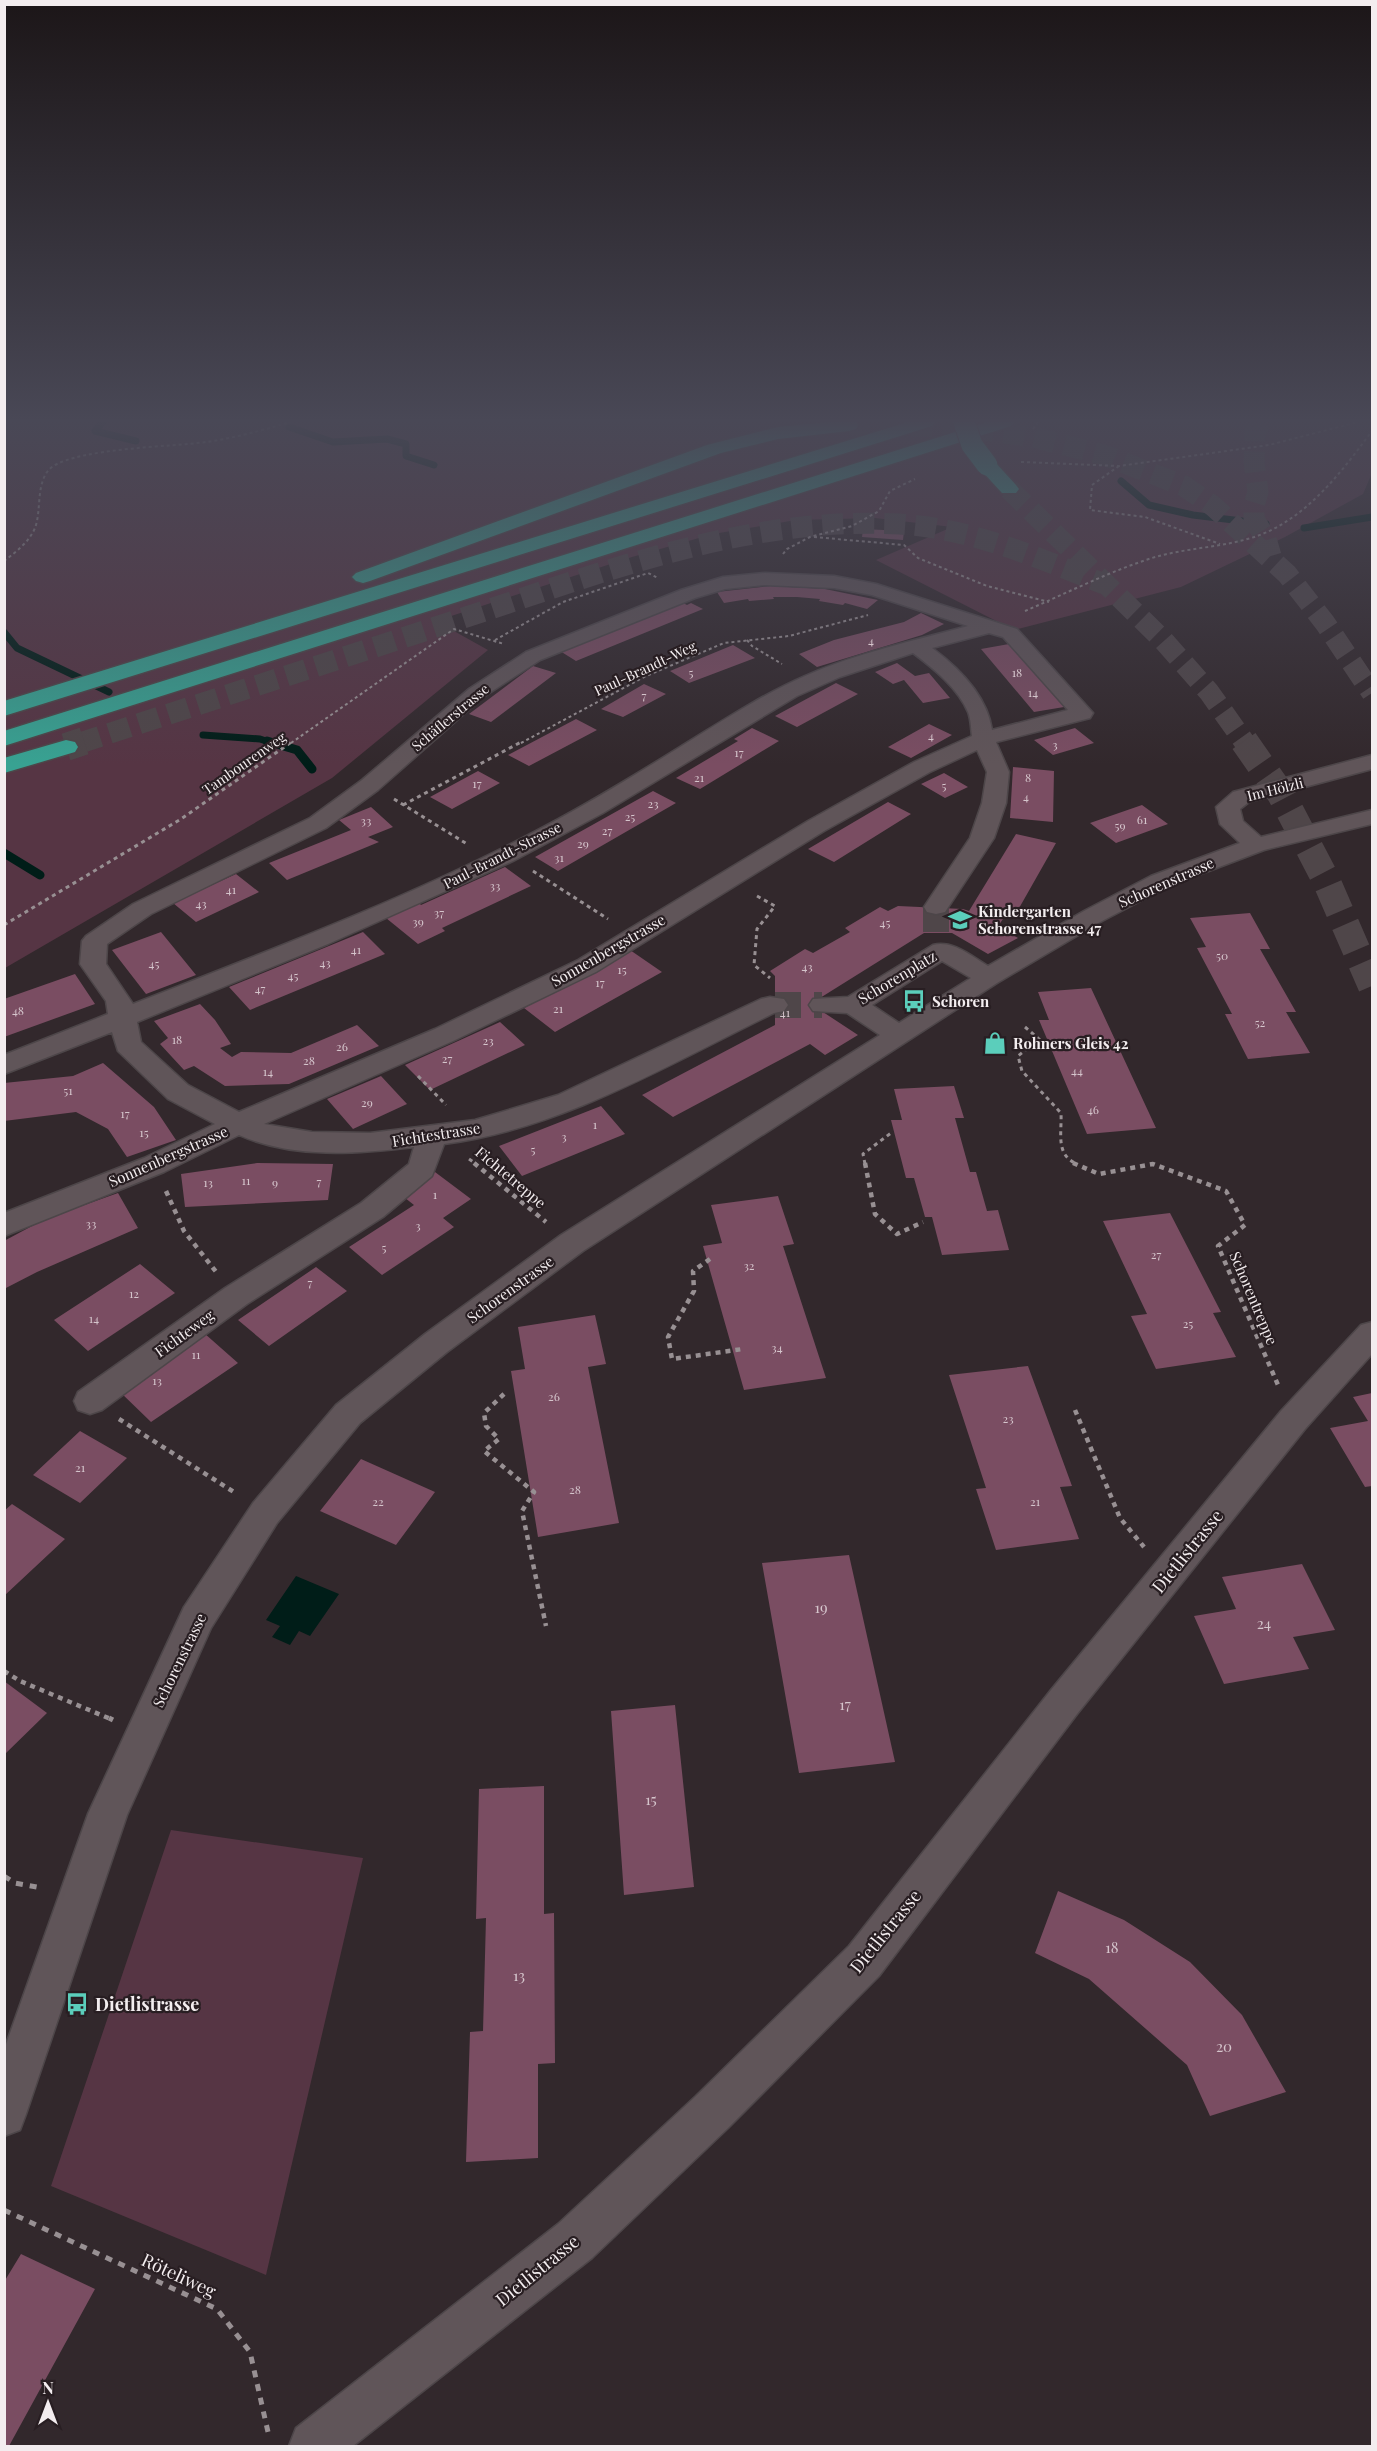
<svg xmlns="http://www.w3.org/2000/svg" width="1377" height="2451" font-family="'Playfair Display',serif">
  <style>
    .green { fill: #563544 }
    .water { fill: #001d18 }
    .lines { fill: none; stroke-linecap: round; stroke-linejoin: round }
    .stream-far1 { stroke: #001d18; stroke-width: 7 }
    .stream { stroke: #001d18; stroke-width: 9 }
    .building { fill: #7a4d62 }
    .minor-tunnel { stroke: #4f4649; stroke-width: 26; stroke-dasharray: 26 13; stroke-linecap: butt }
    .motorway-tunnel-far1 { stroke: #4f4649; stroke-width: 21; stroke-dasharray: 21 10; stroke-linecap: butt }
    .motorway-tunnel { stroke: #4f4649; stroke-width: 28; stroke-dasharray: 28 14; stroke-linecap: butt }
    .minor-casing { stroke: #4d4649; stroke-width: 3 }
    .motorway-casing { stroke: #4d4649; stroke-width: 3 }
    .path-far3 { stroke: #989093; stroke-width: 2; stroke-dasharray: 3 3; stroke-linecap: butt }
    .path-far2 { stroke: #989093; stroke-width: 3; stroke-dasharray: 4 4; stroke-linecap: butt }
    .path-far1 { stroke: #989093; stroke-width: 4.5; stroke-dasharray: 5 5; stroke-linecap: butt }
    .path { stroke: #989093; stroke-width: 5; stroke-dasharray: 7 7; stroke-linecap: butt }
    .minor { fill: #605559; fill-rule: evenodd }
    .motorway { fill: #38a292; fill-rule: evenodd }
    .motorway-bridge-casing { stroke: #4d4649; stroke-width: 23; stroke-linecap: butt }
    .motorway-bridge { stroke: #38a292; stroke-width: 21 }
    .labels { text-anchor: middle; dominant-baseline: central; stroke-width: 4.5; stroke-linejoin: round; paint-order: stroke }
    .number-label { font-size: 12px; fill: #d5c5cc }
    .far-street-label { font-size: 14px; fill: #f3edef; stroke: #281e22 }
    .street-label { font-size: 15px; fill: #f3edef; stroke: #281e22 }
    .poi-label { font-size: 15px; font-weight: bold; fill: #f3edef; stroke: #281e22; text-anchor: start }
    .near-number-label { font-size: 15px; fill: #d5c5cc }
    .near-street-label { font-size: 18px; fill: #f3edef; stroke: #281e22 }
    .near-poi-label { font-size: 18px; font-weight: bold; fill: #f3edef; stroke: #281e22; text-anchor: start }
  </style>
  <rect width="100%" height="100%" fill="#32282c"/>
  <path class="green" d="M 5,422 L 1372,422 L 1372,473 L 1363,494 L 1285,537 L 1181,587 L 1014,630 L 876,560 L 952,527 L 875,518 L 796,520 L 713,534 L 632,557 L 436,621 L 488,650 L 332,778 L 5,968 Z
    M 171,1830 L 363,1858 L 266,2275 L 51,2186 Z"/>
  <path class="water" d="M 296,1576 L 339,1594 L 310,1636 L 299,1631 L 290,1645 L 272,1637 L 280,1626 L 266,1620 Z"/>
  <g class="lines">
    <path class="stream-far1" d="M 103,422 L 95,431 L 136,441
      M 289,427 L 333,442 L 387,439 L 406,444 L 406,456 L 434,465
      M 1121,481 L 1149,505 L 1193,515 L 1266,524
      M 1304,528 L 1372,517
      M 4,632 L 17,648 L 109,692
      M 203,735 L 260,739 L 272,743"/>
    <path class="stream" d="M 267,741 L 297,750 L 312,769
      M 4,853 L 40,875"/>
  </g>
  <path class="building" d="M 863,529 L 904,531 L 903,540 L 862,537 Z
    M 770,586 L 825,589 L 878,600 L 867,609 L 845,603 L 843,605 L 819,601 L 820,599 L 797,597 L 773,597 L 774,599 L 749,601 L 748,599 L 724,603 L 717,592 Z
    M 683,603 L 687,605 L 691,603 L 703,609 L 576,661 L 560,651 Z
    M 921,613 L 944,624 L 922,635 L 817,667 L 799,654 L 834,640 L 904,622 Z
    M 1009,644 L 1036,675 L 1064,707 L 1034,712 L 981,649 Z
    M 733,645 L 755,658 L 689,683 L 670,671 Z
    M 897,663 L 915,676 L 929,673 L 950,698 L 923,703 L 904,680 L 893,684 L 875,672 Z
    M 533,666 L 556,673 L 491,722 L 469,714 Z
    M 836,683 L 858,694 L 797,727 L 775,716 Z
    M 644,684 L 666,694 L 623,717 L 601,709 Z
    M 576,719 L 597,730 L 529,766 L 508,755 Z
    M 929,724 L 952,735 L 911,758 L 888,747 Z
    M 752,728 L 779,741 L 700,789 L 676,778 L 738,741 L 734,739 Z
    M 1075,728 L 1094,743 L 1053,755 L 1034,740 Z
    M 1013,767 L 1054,771 L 1053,822 L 1010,818 Z
    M 478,771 L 500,783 L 452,809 L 430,797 Z
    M 944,773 L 968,787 L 945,798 L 921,784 Z
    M 653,791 L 676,803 L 558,871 L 535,857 Z
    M 888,802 L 911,814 L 834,862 L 808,849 Z
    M 1142,805 L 1168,824 L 1116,843 L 1090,823 Z
    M 371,807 L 393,827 L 368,837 L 379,842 L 287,880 L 269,863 L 351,830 L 339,820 Z
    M 1016,834 L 1056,843 L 1018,910 L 1011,908 L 998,926 L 1018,938 L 988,954 L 952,933 L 924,933 L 820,998 L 823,1012 L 858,1035 L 825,1055 L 810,1044 L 673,1117 L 642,1095 L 775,1025 L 775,976 L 770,971 L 805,949 L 813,953 L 850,932 L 845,928 L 880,907 L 888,911 L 898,906 L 963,909 L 969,911 Z
    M 505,867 L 531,886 L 442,928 L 445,931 L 418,944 L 386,918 L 419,903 L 421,905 Z
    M 236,874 L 259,892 L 196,922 L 173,903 Z
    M 1250,913 L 1270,949 L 1260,949 L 1296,1012 L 1286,1012 L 1310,1053 L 1248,1059 L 1225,1014 L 1232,1014 L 1197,948 L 1206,947 L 1190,918 Z
    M 161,932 L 196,975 L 146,994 L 112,950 Z
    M 363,932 L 385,954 L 250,1010 L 229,987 Z
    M 630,950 L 662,972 L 555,1032 L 524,1008 Z
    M 75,974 L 95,1004 L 4,1037 L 4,999 Z
    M 1091,988 L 1156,1128 L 1087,1134 L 1039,1020 L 1049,1020 L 1038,992 Z
    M 200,1004 L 215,1020 L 231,1044 L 220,1048 L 232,1057 L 241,1052 L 291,1053 L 357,1025 L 379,1046 L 289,1084 L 225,1086 L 194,1066 L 184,1070 L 160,1044 L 168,1038 L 154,1021 Z
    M 500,1022 L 525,1045 L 430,1090 L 405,1065 Z
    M 103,1063 L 154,1107 L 176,1140 L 127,1157 L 108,1129 L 76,1112 L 4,1121 L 4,1083 L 73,1076 Z
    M 381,1076 L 407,1104 L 353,1129 L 327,1099 Z
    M 954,1086 L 964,1118 L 955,1118 L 970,1172 L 976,1172 L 987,1211 L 998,1210 L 1009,1250 L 942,1255 L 932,1217 L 925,1217 L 914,1178 L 906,1178 L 891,1120 L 902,1120 L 894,1089 Z
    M 601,1106 L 625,1134 L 522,1176 L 499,1146 Z
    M 257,1163 L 333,1164 L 328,1200 L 185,1207 L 181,1174 Z
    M 435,1172 L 471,1199 L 443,1218 L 454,1227 L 382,1275 L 349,1247 L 414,1205 L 400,1194 Z
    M 118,1193 L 138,1228 L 37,1272 L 4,1289 L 4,1241 L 45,1219 Z
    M 778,1196 L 794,1244 L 783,1246 L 826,1378 L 744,1390 L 703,1246 L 722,1243 L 711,1205 Z
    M 1170,1213 L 1221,1312 L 1213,1313 L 1236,1357 L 1156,1369 L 1131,1316 L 1147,1314 L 1103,1221 Z
    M 140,1264 L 175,1293 L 88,1351 L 54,1320 Z
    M 316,1267 L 347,1291 L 269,1346 L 238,1320 Z
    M 595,1315 L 606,1364 L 588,1367 L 619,1523 L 538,1537 L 511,1371 L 525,1369 L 518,1327 Z
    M 204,1333 L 238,1363 L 151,1422 L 118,1390 Z
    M 1028,1366 L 1072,1486 L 1060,1487 L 1079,1539 L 996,1550 L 976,1489 L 986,1488 L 949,1375 Z
    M 1372,1393 L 1372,1486 L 1365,1487 L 1330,1428 L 1368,1421 L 1353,1397 Z
    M 80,1431 L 127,1458 L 80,1503 L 33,1475 Z
    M 361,1459 L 435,1492 L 396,1545 L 320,1511 Z
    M 12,1504 L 65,1539 L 4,1596 L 4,1511 Z
    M 849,1555 L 895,1762 L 799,1773 L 762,1563 Z
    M 1302,1564 L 1335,1630 L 1293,1637 L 1309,1669 L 1224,1684 L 1194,1616 L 1236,1609 L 1222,1577 Z
    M 4,1681 L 47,1713 L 4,1755 Z
    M 675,1705 L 694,1887 L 624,1895 L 611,1711 Z
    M 544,1786 L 544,1914 L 554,1913 L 555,2063 L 538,2064 L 538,2158 L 466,2162 L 470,2032 L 483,2031 L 486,1918 L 476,1919 L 479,1789 Z
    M 1058,1891 L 1124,1920 L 1190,1962 L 1242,2015 L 1286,2092 L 1210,2116 L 1187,2065 L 1089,1979 L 1035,1953 Z
    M 21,2254 L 95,2289 L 9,2446 L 4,2446 L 4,2282 Z"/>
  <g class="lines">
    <path class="minor-tunnel" d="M 936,907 L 936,932
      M 775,1005 L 822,1005"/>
    <path class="motorway-tunnel-far1" d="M 1261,422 L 1255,432 L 1254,462 L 1258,492 L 1254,505 L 1254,519 L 1266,539 L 1271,556
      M 849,425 L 960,427 L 1033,437 L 1104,455 L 1184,486 L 1213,506 L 1287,574 L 1325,623 L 1372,693
      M 1009,489 L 1163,640 L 1209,692 L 1245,743
      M 80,743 C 205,702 331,662 457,620 C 601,573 745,516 899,524 C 970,528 1039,558 1104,584"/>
    <path class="motorway-tunnel" d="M 1244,741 L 1281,794 L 1326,880 L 1372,986
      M 66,747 L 84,741"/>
    <g class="minor-casing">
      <path id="minor" d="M 765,573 L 834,576 L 876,584 L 1017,629 L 1093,713 L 1090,718 L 996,742 L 1009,772 L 1006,803 L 994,838 L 945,912 L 936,914 L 927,912 L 924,907 L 970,838 L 982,803 L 987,772 L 977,750 L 930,772 L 824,831 L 596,972 L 453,1041 L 264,1124 L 312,1132 L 370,1133 L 475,1120 L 558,1095 L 761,999 L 770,997 L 784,999 L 788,1005 L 784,1011 L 774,1013 C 669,1064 562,1129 444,1144 L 432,1176 L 383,1217 L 247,1304 L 102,1410 L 90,1414 L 78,1410 L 74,1401 L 78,1392 L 225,1288 L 361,1203 L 409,1164 L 414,1147 C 357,1154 293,1159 239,1135 L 164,1172 L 4,1236 L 4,1213 L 144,1158 L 215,1124 L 168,1099 L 118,1051 L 112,1032 L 4,1074 L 4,1055 L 108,1014 L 106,1001 L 80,964 L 82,941 L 86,936 L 133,904 L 310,818 L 362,780 L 469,689 L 526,652 L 681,590 L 723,577 ZM 765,585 L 834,588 L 872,595 L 968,626 C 913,641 857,653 805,676 C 761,695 721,722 680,747 C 632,777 583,807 532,833 C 404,900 268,951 133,1004 L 106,964 L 107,944 L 151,914 L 326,828 L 378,790 L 483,697 L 540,660 L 695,598 L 725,589 ZM 989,633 L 1003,637 L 1068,710 L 992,730 C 987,696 959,668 932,648 ZM 913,653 C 933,668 958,688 968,712 C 971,719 971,729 972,736 L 914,762 L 808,821 L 578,960 L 435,1029 L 239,1112 L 188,1085 L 141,1042 L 137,1022 L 328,944 L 513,861 L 603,813 L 797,696 L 840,677 Z
        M 1372,755 L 1372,769 L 1249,802 L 1240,809 L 1243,821 L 1261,837 L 1372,810 L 1372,824 L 1264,850 L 1169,886 L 1102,921 L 997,983 L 583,1251 L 447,1352 L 360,1423 L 277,1523 L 211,1628 L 127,1815 L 26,2114 L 20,2130 L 4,2136 L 4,2050 L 88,1814 L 184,1607 L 253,1503 L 336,1405 L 425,1334 L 561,1235 L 880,1035 L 847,1013 L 813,1011 L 809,1005 L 813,999 L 848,997 L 933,945 C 953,940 971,956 988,966 L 1084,911 L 1151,876 L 1240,843 L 1220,824 L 1216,807 L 1233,792 ZM 942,961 L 971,978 L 899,1023 L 872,1005 Z
        M 1372,1322 L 1372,1354 L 1305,1429 L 1077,1714 L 879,1976 L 728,2128 L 592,2258 L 353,2446 L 289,2446 L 296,2428 L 558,2224 L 696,2096 L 849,1946 L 1051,1690 L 1281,1411 L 1361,1325 Z"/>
    </g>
    <g class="motorway-casing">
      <path id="motorway" d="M 830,422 L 856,422 L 858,425 L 856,429 L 849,431 L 778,439 L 721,453 L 370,581 L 363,583 L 356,581 L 352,577 L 356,573 L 707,445 L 778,427 Z
        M 908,422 L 935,422 L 932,426 L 4,716 L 4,701 Z
        M 987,422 L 1014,422 L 1011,426 L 4,746 L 4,731 Z
        M 987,459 L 994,461 L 1016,485 L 1019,489 L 1016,493 L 1002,493 L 980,469 L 977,465 L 980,461 Z
        M 66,740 L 75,742 L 78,747 L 75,752 L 4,773 L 4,758 Z"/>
    </g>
    <path class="path-far3" d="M 1033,429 L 1038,422
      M 1021,462 L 1119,466 L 1269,445 L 1358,422
      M 1119,466 L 1092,485 L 1090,510 L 1145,517 L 1220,544
      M 814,537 L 904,545 L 918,558 L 987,586 L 1049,602
      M 783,554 L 787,549 L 810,537 L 852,526 L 879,511 L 890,491 L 915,479
      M 4,561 C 16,552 29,542 35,528 C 42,510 35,480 52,467 C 79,448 170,447 206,442 C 235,438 263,430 291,422
      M 1025,611 C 1067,593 1108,572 1152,558 C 1184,548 1218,548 1251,538 C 1304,522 1340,474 1372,431
      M 495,640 L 563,602 L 648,573 L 658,578
      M 747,640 L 752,646 L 782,664
      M 291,743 L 454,629 L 504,644
      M 521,743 L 644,677 L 724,643 L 789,636 L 868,615"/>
    <path class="path-far2" d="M 394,799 L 467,844
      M 403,805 L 523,741
      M 533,871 L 608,919
      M 757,896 L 775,906 L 757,929 L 754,965 L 770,978
      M 4,925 L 181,819 L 293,741
      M 1025,1027 L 1047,1046 L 1028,1048 L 1018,1056 L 1022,1071 L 1061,1113 C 1062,1133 1055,1155 1077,1164
      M 418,1076 L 446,1105
      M 469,1159 L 476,1164
      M 865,1164 L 863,1154 L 891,1133
      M 1151,1164 L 1154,1164"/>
    <path class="path-far1" d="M 474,1163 L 546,1222
      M 865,1163 L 875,1214 L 897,1234 L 923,1222
      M 1073,1163 L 1099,1174 L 1153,1164 L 1226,1191 L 1245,1225 L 1218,1246 L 1278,1385
      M 166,1191 L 184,1231 L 217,1273
      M 710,1259 L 693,1271 L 694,1291 L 668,1337 L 672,1359 L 743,1349
      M 504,1394 L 484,1413 L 486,1426 L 499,1439 L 484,1451 L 534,1492 L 522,1511 L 546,1626
      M 1075,1410 L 1120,1518 L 1144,1547
      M 119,1419 L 237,1494
      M 4,1671 L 20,1681 L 113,1720"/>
    <path class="path" d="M 109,1718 L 113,1720
      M 4,1876 L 15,1883 L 42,1888
      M 4,2210 L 217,2309 L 250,2352 L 268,2432"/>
    <use href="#minor" class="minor"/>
    <use href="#motorway" class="motorway"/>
    <g class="motorway-bridge-casing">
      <path id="motorway-bridge" d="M 964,422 L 972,445 L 987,465"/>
    </g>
    <use href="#motorway-bridge" class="motorway-bridge"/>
  </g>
  <linearGradient id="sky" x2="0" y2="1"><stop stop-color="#1c1618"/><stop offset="0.55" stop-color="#494856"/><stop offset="1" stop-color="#494856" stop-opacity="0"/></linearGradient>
  <rect width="1377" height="765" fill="url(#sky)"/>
  <defs>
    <g id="school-bare" transform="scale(1.8)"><path d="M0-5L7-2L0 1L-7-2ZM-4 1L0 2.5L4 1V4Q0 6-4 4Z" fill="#5bcebb" stroke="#281e22" stroke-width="2.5" paint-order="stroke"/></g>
    <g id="bus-bare" transform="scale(1.8)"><path d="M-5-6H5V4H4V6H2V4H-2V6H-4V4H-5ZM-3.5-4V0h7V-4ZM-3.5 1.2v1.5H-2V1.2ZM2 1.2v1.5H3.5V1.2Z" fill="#5bcebb" stroke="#281e22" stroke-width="2.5" paint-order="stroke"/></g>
    <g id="shop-bare" transform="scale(1.8)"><path d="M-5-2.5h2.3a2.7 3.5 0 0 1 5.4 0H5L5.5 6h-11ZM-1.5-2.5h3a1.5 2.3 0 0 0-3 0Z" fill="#5bcebb" stroke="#281e22" stroke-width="2.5" paint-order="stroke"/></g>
  </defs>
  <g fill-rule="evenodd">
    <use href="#school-bare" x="960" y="920"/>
    <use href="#bus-bare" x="914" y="1001"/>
    <use href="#shop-bare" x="995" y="1043"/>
    <use href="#bus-bare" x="77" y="2004"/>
  </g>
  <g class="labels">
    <g class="number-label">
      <text x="871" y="640">4</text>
      <text x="691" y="672">5</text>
      <text x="1017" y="672">18</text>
      <text x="1033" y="692">14</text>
      <text x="644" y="695">7</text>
      <text x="931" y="735">4</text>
      <text x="1055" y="744">3</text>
      <text x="739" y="752">17</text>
      <text x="699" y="777">21</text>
      <text x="1028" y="777">8</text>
      <text x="477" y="783">17</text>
      <text x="944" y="785">5</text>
      <text x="1026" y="796">4</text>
      <text x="653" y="803">23</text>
      <text x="630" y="816">25</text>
      <text x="1142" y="819">61</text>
      <text x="366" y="820">33</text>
      <text x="1120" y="825">59</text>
      <text x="607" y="830">27</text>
      <text x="583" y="843">29</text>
      <text x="559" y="857">31</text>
      <text x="495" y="885">33</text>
      <text x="231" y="889">41</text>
      <text x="201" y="903">43</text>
      <text x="439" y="912">37</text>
      <text x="418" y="921">39</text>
      <text x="885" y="922">45</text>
      <text x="356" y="949">41</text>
      <text x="1222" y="955">50</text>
      <text x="325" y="962">43</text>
      <text x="154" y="963">45</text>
      <text x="807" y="966">43</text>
      <text x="622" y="969">15</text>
      <text x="293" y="975">45</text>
      <text x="600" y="982">17</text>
      <text x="260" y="988">47</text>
      <text x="558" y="1008">21</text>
      <text x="18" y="1010">48</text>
      <text x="785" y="1012">41</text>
      <text x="1260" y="1022">52</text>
      <text x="177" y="1039">18</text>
      <text x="488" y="1040">23</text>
      <text x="342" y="1046">26</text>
      <text x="447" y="1058">27</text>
      <text x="309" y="1060">28</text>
      <text x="1077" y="1070">44</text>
      <text x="268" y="1071">14</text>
      <text x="68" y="1090">51</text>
      <text x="367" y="1102">29</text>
      <text x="1093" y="1109">46</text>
      <text x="125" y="1113">17</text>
      <text x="595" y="1124">1</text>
      <text x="144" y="1132">15</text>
      <text x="564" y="1136">3</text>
      <text x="533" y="1149">5</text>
      <text x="246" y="1180">11</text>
      <text x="319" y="1181">7</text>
      <text x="208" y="1182">13</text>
      <text x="275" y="1182">9</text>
      <text x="435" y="1194">1</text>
      <text x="91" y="1223">33</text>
      <text x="418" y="1225">3</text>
      <text x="384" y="1247">5</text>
      <text x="1156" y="1254">27</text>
      <text x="749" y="1265">32</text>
      <text x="310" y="1282">7</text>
      <text x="134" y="1293">12</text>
      <text x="94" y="1318">14</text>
      <text x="1188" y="1323">25</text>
      <text x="777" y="1347">34</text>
      <text x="196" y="1354">11</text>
      <text x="157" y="1380">13</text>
      <text x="554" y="1396">26</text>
      <text x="1008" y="1418">23</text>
      <text x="80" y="1467">21</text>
      <text x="575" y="1489">28</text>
      <text x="378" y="1501">22</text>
      <text x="1035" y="1501">21</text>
    </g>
    <g class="far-street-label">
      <text transform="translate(645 668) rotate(-25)">Paul-Brandt-Weg</text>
      <text transform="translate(450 717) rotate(-40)">Schäflerstrasse</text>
      <text transform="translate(244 763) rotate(-35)">Tambourenweg</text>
      <text transform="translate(1275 789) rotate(-14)">Im Hölzli</text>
      <text transform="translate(502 855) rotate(-27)">Paul-Brandt-Strasse</text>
    </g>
    <g class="street-label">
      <text transform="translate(1166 882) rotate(-24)">Schorenstrasse</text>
      <text transform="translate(608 950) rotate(-30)">Sonnenbergstrasse</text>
      <text transform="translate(897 977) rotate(-31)">Schorenplatz</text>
      <text transform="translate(436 1134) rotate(-9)">Fichtestrasse</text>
      <text transform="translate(168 1156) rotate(-24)">Sonnenbergstrasse</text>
      <text transform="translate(511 1177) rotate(40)">Fichtetreppe</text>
      <text transform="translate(510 1289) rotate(-36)">Schorenstrasse</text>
      <text transform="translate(1254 1298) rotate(67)">Schorentreppe</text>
      <text transform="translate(184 1333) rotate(-36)">Fichteweg</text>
      <text transform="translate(179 1660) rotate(-64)">Schorenstrasse</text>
    </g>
    <g class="poi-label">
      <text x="978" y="911">Kindergarten<tspan x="978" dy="17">Schorenstrasse 47</tspan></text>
      <text x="932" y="1001">Schoren</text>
      <text x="1013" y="1043">Rohners Gleis 42</text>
    </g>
    <g class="near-number-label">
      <text x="821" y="1607">19</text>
      <text x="1264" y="1623">24</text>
      <text x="845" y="1704">17</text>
      <text x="651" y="1799">15</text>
      <text x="1112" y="1947">18</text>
      <text x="519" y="1975">13</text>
      <text x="1224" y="2046">20</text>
    </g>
    <g class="near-street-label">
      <text transform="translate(1187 1551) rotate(-51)">Dietlistrasse</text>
      <text transform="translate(885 1931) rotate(-51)">Dietlistrasse</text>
      <text transform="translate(537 2270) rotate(-39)">Dietlistrasse</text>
      <text transform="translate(179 2275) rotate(25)">Röteliweg</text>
    </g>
    <g class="near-poi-label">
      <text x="95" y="2004">Dietlistrasse</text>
    </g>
  </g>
  <rect width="1377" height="2451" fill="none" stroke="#f3edef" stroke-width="12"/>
  <g transform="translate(48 2403)" stroke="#281e22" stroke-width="4.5" paint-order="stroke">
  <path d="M0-4.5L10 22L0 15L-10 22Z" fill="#f3edef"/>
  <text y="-9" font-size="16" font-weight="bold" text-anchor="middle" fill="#f3edef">N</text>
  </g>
</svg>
